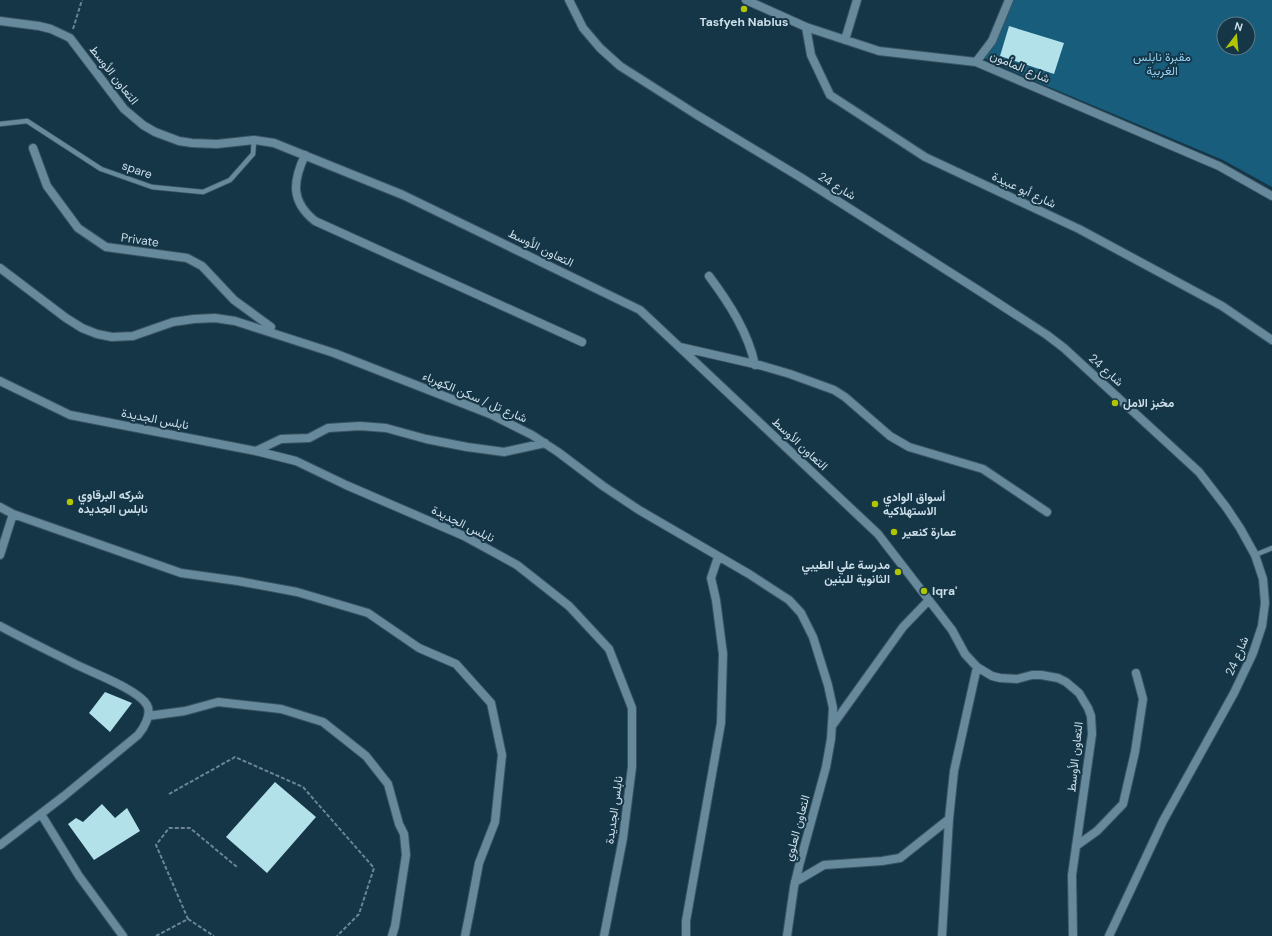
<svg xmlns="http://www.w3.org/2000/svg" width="1272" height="936" font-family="'DM Sans',Vazirmatn,sans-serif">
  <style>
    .green { fill: #185d7c; fill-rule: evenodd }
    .building { fill: #b3e1e9 }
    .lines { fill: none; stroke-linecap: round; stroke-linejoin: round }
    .service-casing { stroke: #395361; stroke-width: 6 }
    .minor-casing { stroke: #395361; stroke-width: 10 }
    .path { stroke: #6b8593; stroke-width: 2; stroke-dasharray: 4 2; stroke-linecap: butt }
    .service { stroke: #66899c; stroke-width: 4.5 }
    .minor { stroke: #66899c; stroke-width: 8 }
    .poi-dot { fill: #b1c500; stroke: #153647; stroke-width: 1.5 }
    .labels { text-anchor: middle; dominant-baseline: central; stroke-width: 4; stroke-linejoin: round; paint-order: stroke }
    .poi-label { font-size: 12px; font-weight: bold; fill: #ccdee9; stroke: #153647; text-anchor: start }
    .park-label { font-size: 12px; fill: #94d0f1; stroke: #153647 }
    .street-label { font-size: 12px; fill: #ccdee9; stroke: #153647 }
  </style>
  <rect width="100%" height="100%" fill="#153647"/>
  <path class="green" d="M 1013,0 L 1272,0 L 1272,187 L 1223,160 L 1030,79 L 984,58 L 996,42 ZM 1224,24 L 1248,24 L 1248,48 L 1224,48 Z"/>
  <path class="building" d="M 1009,26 L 1064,43 L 1054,74 L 1000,56 Z
    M 105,692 L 132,703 L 110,732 L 89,713 Z
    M 275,782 L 316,817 L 267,873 L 226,837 Z
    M 102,804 L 115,818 L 127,808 L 140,831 L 94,860 L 68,824 L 76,818 L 83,822 Z"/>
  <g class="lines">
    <g class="service-casing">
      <path id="service" d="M 0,124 L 27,121 L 101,169 L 152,187 L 203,192 L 230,180 L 253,154 L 254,140
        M 1255,555 L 1272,548"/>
    </g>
    <g class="minor-casing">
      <path id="minor" d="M 569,0 L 583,28 L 600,48 L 620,66 L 697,115 L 800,177 L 981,292 L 1047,335 L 1064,348 L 1199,472 L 1226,507 L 1240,528 L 1255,555 L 1263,579 L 1265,603 L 1262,626 L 1253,653 L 1234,693 L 1163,821 L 1109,936
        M 746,0 L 806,27 L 879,51 L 976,62 L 1219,166 L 1272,196
        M 0,21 L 39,26 L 51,29 L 70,38 L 124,109 L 143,125 L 155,132 L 179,141 L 192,143 L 217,144 L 254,140 L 274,143 L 403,195 L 640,310 L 878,534 L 952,630 L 965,654 L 977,667 L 992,676 L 1000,678 L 1017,679 L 1032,675 L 1041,675 L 1058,678 L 1066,682 L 1079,693 L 1088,708 L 1091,716 L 1092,734 L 1072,875 L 1073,936
        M 806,27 L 811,55 L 830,95 L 925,157 L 1079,229 L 1222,306 L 1272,340
        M 845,40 L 857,0
        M 976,62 L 992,41 L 1009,0
        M 33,148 L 47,186 L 78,228 L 106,247 L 187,258 L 202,266 L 234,300 L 271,327
        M 305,155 C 293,181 290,201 315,221 L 582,342
        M 0,268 L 66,318 L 82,328 L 97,334 L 112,337 L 133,336 L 173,322 L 194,319 L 215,318 L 235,321 L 334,353 L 490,414 L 532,435 L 558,452 L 603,486 L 639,510 L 749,574 L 789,600 L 801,613 L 813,637 L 828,685 L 833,708 L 831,739 L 826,767 L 799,866 L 794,887 L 787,936
        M 709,276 C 729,303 748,332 755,365
        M 680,347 L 763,366 L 790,374 L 834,390 L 845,397 L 890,436 L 909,447 L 983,469 L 1047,512
        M 0,381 L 70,415 L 256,451 L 296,461 L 346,485 L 464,536 L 517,565 L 569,606 L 609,649 L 632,708 L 632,767 L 623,838 L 604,936
        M 256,451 L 281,439 L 309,438 L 328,428 L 360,426 L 386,428 L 426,439 L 467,447 L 504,452 L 545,443
        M 0,507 L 13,514 L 181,573 L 238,581 L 297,592 L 368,613 L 419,648 L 456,664 L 491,703 L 502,755 L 495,822 L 479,863 L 470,911 L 465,936
        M 0,555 L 13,514
        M 0,626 C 24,639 49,651 73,663 C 90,672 138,689 147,705 C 152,714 144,728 138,735 L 64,796 L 0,845
        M 148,716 L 185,711 L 218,702 L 281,709 L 323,722 L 366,756 L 388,784 L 399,824 L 404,834 L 406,855 L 395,926 L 392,936
        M 832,726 L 903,627 L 929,600
        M 41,814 L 79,876 L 123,936
        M 1076,846 L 1097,831 L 1123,804 L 1135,752 L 1143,699 L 1136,673
        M 795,882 L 824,865 L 882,861 L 900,858 L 949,819
        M 686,936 L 686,921 L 721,723 L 723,654 L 716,600 L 711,578 L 718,557
        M 942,936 L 949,819 L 954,771 L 977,667"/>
    </g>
    <path class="path" d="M 73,29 L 82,0
      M 169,794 L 235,757 L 303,787 L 374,868 L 359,914 L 337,936
      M 188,919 L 214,936
      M 156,936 L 188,919 L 156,845 L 169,828 L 190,828 L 237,867"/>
    <use href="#service" class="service"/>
    <use href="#minor" class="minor"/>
  </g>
  <g class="poi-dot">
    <circle cx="744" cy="9" r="4"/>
    <circle cx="1115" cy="403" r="4"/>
    <circle cx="70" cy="502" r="4"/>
    <circle cx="875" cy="504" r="4"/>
    <circle cx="894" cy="532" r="4"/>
    <circle cx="898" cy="572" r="4"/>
    <circle cx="924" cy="591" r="4"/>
  </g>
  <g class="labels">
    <g class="poi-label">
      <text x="744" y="22" text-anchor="middle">Tasfyeh Nablus</text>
      <text x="1123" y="403">مخبز الامل</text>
      <text x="78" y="495">شركه البرقاوي<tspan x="78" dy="14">نابلس الجديده</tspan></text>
      <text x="883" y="497">أسواق الوادي<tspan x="883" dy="14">الاستهلاكيه</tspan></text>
      <text x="902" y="532">عمارة كنعير</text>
      <text x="890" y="565" text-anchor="end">مدرسة علي الطيبي<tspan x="890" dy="14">الثانوية للبنين</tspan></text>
      <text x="932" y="591">Iqra'</text>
    </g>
    <g class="park-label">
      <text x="1162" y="57">مقبرة نابلس<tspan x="1162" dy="14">الغربية</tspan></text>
    </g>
    <g class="street-label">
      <text transform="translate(1020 67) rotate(23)">شارع المأمون</text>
      <text transform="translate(114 75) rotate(52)">التعاون الأوسط</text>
      <text transform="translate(137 170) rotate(19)">spare</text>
      <text transform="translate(837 186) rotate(32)">شارع 24</text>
      <text transform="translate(1024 190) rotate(25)">شارع أبو عبيدة</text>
      <text transform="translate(140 240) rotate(8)">Private</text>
      <text transform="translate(541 248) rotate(26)">التعاون الأوسط</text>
      <text transform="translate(1106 370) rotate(42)">شارع 24</text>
      <text transform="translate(475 397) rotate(23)">شارع تل / سكن الكهرباء</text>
      <text transform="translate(155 419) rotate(11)">نابلس الجديدة</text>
      <text transform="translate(800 444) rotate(43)">التعاون الأوسط</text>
      <text transform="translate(463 524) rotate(26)">نابلس الجديدة</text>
      <text transform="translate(1237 656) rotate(-67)">شارع 24</text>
      <text transform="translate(1075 757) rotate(-84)">التعاون الأوسط</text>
      <text transform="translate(614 810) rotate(-82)">نابلس الجديدة</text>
      <text transform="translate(797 828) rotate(-75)">التعاون العلوي</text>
    </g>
  </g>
  <g transform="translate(1236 36) rotate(16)"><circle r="19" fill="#153647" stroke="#5e7988"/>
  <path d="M0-3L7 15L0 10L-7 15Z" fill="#b1c500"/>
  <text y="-6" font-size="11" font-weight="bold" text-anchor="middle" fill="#ccdee9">N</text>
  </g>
</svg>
